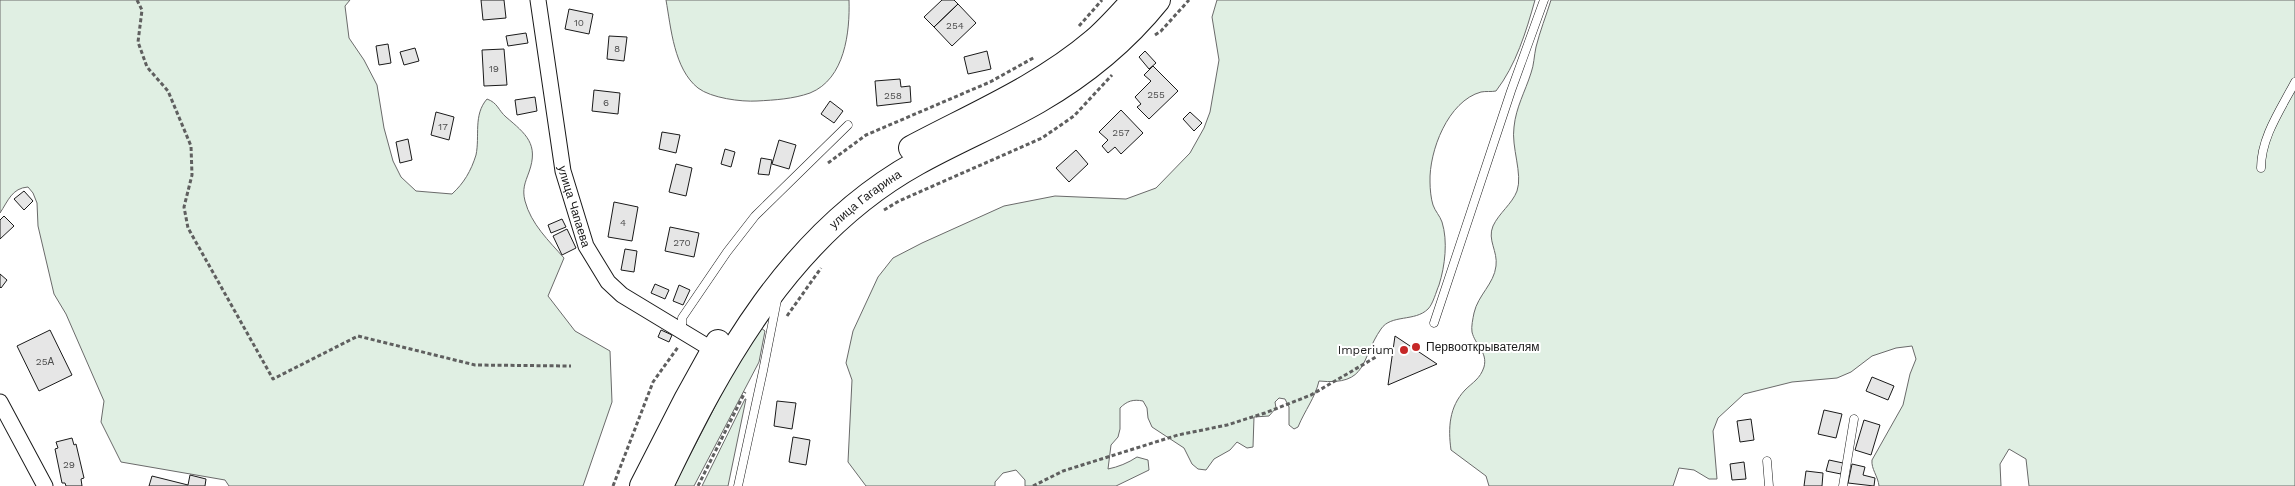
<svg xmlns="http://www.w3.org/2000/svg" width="2295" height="486" font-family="'Work Sans',sans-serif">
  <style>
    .green { fill: #e0efe3; stroke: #6a6a6a }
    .building { fill: #e6e6e6; stroke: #1a1a1a }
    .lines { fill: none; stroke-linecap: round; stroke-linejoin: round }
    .lane-casing { stroke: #1a1a1a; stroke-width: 9 }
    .street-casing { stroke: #1a1a1a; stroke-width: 17 }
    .primary-casing { stroke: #1a1a1a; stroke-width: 26 }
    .path { stroke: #5f5f5f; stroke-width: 3; stroke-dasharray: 4 2.5; stroke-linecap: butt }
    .lane { stroke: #fff; stroke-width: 8 }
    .street { stroke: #fff; stroke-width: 15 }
    .primary { stroke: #fff; stroke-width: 24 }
    .poi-dot { fill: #c62828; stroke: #fff; stroke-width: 2 }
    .labels { text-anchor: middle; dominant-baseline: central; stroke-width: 4; stroke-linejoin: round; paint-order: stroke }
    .number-label { font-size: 10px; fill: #4d4d4d }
    .street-label { font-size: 12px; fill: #1a1a1a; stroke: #fff }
    .poi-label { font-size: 12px; fill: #1a1a1a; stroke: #fff; text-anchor: start }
  </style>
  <rect width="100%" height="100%" fill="#fff"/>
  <path class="green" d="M 0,0 L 350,0 L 345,6 L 349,38 L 364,60 L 377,85 L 384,128 L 393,161 L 401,177 L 416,191 L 452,194 C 464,183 471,171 476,155 C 480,136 473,115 487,99 C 498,103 498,110 506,117 C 526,134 539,144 529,172 C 525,183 522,189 525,201 C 531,224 549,241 564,258 L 548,296 L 575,331 L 610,351 L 612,402 L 583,486 L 229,486 L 225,480 L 121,462 L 101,422 L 104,401 L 66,314 L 54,294 L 38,226 L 37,203 L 33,193 L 28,187 C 12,188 8,201 0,213 Z
    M 666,0 L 849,0 C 850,32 845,79 810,93 C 793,99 775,100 757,101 C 741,102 711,98 698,88 C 674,69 671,28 666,0 Z
    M 1217,0 L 1535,0 C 1526,32 1516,65 1496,91 C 1491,92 1486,91 1481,92 C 1448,101 1429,151 1430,182 C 1430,189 1431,199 1433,205 C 1435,211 1440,216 1442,222 C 1448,241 1445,266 1439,285 C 1436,292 1433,304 1428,309 C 1415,322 1391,314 1381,329 C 1360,359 1369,386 1319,381 C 1315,398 1305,410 1298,427 L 1294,429 L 1289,425 L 1289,407 L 1285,399 L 1279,398 L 1275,402 L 1276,408 L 1269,416 L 1254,417 L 1253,447 L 1247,448 L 1237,442 L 1230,450 L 1214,459 L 1206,470 L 1198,469 L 1192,464 L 1184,448 L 1152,427 L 1148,418 L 1147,408 L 1143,401 C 1133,399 1127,401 1120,408 L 1120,429 L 1118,437 L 1111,445 L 1108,469 C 1118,467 1128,463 1137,457 L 1148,460 L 1149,470 L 1116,486 L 1025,486 L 1025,480 L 1016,470 L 1003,473 L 995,482 L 995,486 L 866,486 L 848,462 L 852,380 L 846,363 L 853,331 L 878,277 L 893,258 L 922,243 L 1004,206 L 1055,196 L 1126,199 L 1156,188 L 1190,153 L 1204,128 L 1210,112 L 1219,60 L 1212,17 Z
    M 1551,0 L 2295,0 L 2295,486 L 2029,486 L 2026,459 L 2009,449 L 2000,464 L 2001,486 L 1879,486 C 1878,476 1871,469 1872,460 L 1903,405 L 1910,374 L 1916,359 L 1912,346 L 1896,348 L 1872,356 L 1851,372 L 1837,378 L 1792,382 L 1744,394 L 1718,418 L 1713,431 L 1717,479 L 1709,479 L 1694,470 L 1679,468 L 1673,486 L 1489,486 L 1486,476 L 1451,450 C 1448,428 1449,407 1465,390 C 1473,382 1480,379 1484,367 C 1488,352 1475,345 1472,332 C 1471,327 1473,318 1474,313 C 1478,295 1494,284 1496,266 C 1498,251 1487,240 1493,226 C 1499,213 1512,204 1517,191 C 1523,174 1511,147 1514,127 C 1516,107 1525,92 1531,73 C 1534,65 1534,56 1536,47 C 1540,31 1546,16 1551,0 Z
    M 761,328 L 765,331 L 759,362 L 694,486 L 674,486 L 737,364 Z
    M 746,399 L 728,486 L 702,486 L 745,399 Z"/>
  <path class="building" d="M 481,0 L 504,0 L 506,18 L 483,20 Z
    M 942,0 L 954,0 L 958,4 L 934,27 L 924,17 Z
    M 958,4 L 976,23 L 952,46 L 934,27 Z
    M 569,9 L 593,14 L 589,34 L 565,29 Z
    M 526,33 L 528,43 L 508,46 L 506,36 Z
    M 609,36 L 627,37 L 624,61 L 607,59 Z
    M 388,44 L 391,63 L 379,65 L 376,46 Z
    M 415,48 L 419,61 L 404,65 L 400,52 Z
    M 504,49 L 507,85 L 484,86 L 482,50 Z
    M 987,51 L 991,69 L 968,74 L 964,57 Z
    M 1145,51 L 1156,63 L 1149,69 L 1139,57 Z
    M 1153,66 L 1178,91 L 1149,119 L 1137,107 L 1141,104 L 1135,97 L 1151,81 L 1144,75 Z
    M 900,79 L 901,87 L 910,86 L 911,102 L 877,106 L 875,81 Z
    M 594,90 L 620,93 L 618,114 L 592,111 Z
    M 535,97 L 537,111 L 517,115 L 515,100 Z
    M 830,101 L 843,111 L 834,123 L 821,114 Z
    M 1121,110 L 1143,133 L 1121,154 L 1115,147 L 1108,153 L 1102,146 L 1108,140 L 1099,132 Z
    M 436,112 L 454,117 L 449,140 L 431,135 Z
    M 1190,112 L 1202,123 L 1194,131 L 1183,119 Z
    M 662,132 L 680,135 L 676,153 L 659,149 Z
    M 408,139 L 412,160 L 400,163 L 396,142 Z
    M 779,140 L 796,145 L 789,169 L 772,164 Z
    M 725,149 L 735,152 L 731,167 L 721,164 Z
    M 1076,150 L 1088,164 L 1069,182 L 1056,168 Z
    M 761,158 L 772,160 L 769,175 L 758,174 Z
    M 676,164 L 692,168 L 686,196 L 669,192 Z
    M 24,191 L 33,201 L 24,210 L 14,199 Z
    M 614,202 L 638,207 L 632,241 L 608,237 Z
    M 4,216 L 14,226 L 0,239 L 0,220 Z
    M 562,219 L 566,227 L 551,233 L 548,225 Z
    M 670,227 L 699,233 L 694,257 L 665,251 Z
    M 567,229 L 576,248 L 562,255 L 553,236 Z
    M 625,249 L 637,251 L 634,272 L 621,270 Z
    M 0,274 L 7,280 L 1,288 L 0,287 Z
    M 655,284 L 669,290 L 665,299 L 651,293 Z
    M 679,285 L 690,290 L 683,305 L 673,301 Z
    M 50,330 L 72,375 L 39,391 L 17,346 Z
    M 661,330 L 672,335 L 669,342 L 658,337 Z
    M 1395,336 L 1437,364 L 1388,385 Z
    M 1872,377 L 1894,386 L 1888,400 L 1866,391 Z
    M 777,401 L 796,403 L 792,429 L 774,426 Z
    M 1824,410 L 1842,414 L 1836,438 L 1818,434 Z
    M 1751,419 L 1754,440 L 1740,442 L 1737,421 Z
    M 1864,420 L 1880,425 L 1871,455 L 1855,450 Z
    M 793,437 L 810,440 L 806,465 L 789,462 Z
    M 72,438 L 74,445 L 76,444 L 84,478 L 81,479 L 82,486 L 66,486 L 65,483 L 62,483 L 55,449 L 58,448 L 56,442 Z
    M 1829,460 L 1843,463 L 1841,474 L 1826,471 Z
    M 1744,462 L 1746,479 L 1732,480 L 1730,464 Z
    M 1852,464 L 1865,467 L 1863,475 L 1875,478 L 1874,486 L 1848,483 Z
    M 1806,471 L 1823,473 L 1822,486 L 1804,486 Z
    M 190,475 L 206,479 L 205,486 L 149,486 L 152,476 L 188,485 Z"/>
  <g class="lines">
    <g class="lane-casing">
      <path id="lane" d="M 2261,168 C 2261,137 2281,109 2295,82
        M 1434,323 L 1511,91 L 1544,0
        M 682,330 L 682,318 L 727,252 L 755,216 L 848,125
        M 1767,461 L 1769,486
        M 738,486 L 763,371 L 777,300
        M 1843,486 L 1854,419"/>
    </g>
    <g class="street-casing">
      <g id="street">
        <path id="s1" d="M 538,0 L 563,171 L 586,246 L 608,282 L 622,295 L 713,350"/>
        <path d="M 0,402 L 45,486"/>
      </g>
    </g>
    <g class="primary-casing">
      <g id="primary">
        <path d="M 911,148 C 973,115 1040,87 1094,41 C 1109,28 1121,14 1134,0"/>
        <path d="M 642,486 L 687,398 L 718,342"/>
        <path id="s2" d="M 661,486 C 721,360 791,233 917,163 C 956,141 998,124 1038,101 C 1083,75 1125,41 1158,0"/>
      </g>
    </g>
    <path class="path" d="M 137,0 L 142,10 L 138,42 L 147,67 L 168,91 L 191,146 L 192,175 L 184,207 L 188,228 L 273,379 L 358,336 L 475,365 L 571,366
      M 1079,26 L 1102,0
      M 1155,35 L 1161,31 L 1189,0
      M 828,163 L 866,135 L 990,82 L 1035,57
      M 884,210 L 899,201 L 1042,138 L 1074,116 L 1112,75
      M 787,316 L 821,268
      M 613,486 L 653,382 L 678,347
      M 698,486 L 745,392
      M 1033,486 L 1063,471 L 1178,435 L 1227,425 L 1265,413 L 1311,395 L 1376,357"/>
    <use href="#lane" class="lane"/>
    <use href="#street" class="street"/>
    <use href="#primary" class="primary"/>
  </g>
  <g class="poi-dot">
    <circle cx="1416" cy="347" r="5"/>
    <circle cx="1404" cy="350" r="5"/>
  </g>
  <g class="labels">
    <g class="number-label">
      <text x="579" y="22">10</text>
      <text x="955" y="25">254</text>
      <text x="617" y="48">8</text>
      <text x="494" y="68">19</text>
      <text x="1156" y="94">255</text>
      <text x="893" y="95">258</text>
      <text x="606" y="102">6</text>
      <text x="443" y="126">17</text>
      <text x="1121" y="132">257</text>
      <text x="623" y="222">4</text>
      <text x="682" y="242">270</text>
      <text x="45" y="361">25А</text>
      <text x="69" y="464">29</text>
    </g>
    <g class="street-label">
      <text stroke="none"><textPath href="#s2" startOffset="356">улица Гагарина</textPath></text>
      <text stroke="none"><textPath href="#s1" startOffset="210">улица Чапаева</textPath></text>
    </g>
    <g class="poi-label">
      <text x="1426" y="347">Первооткрывателям</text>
      <text x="1394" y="350" text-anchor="end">Imperium</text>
    </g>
  </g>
</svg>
